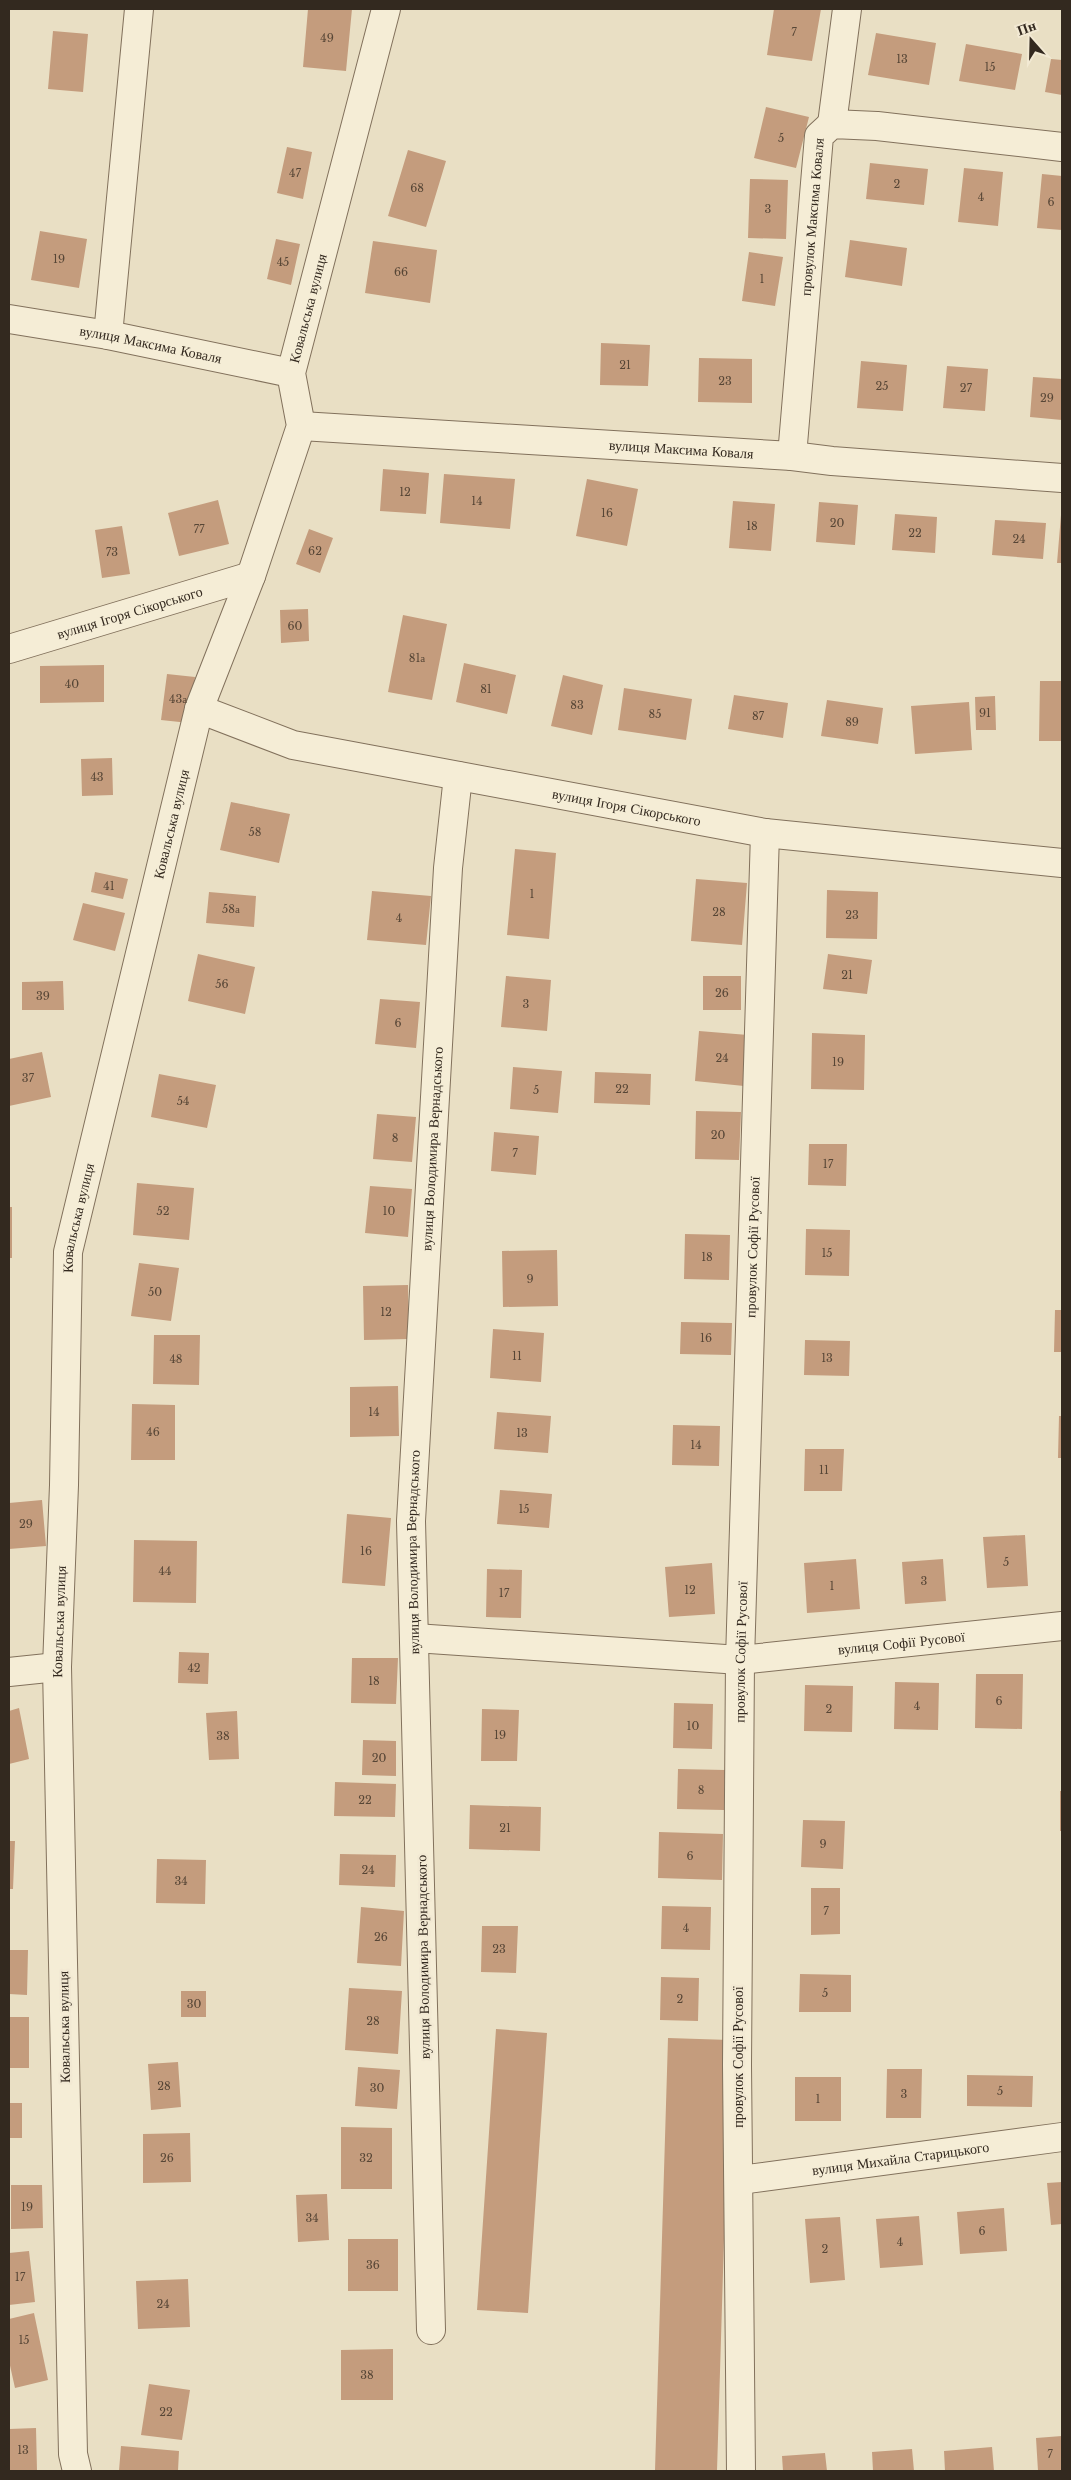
<svg xmlns="http://www.w3.org/2000/svg" width="1071" height="2480" font-family="'Libre Baskerville',serif">
  <style>
    .building { fill: #c49c7d }
    .lines { fill: none; stroke-linecap: round; stroke-linejoin: round }
    .minor-casing { stroke: #82715c; stroke-width: 30 }
    .minor { stroke: #f5edd6; stroke-width: 28 }
    .labels { text-anchor: middle; dominant-baseline: central; stroke-width: 5; stroke-linejoin: round; paint-order: stroke }
    .number-label { font-size: 11px; fill: #574636 }
    .street-label { font-size: 14px; fill: #33291f; stroke: #f2e9d3 }
  </style>
  <rect width="100%" height="100%" fill="#e9dfc4"/>
  <path class="building" d="M 308,9 L 352,9 L 346,71 L 303,67 Z
    M 774,9 L 821,9 L 812,61 L 767,55 Z
    M 53,31 L 88,34 L 83,92 L 48,89 Z
    M 876,33 L 936,43 L 929,85 L 868,75 Z
    M 966,44 L 1022,54 L 1015,90 L 959,81 Z
    M 1051,59 L 1062,60 L 1062,95 L 1045,92 Z
    M 766,107 L 809,117 L 796,168 L 754,158 Z
    M 287,147 L 312,152 L 303,199 L 277,193 Z
    M 408,150 L 446,161 L 426,227 L 388,216 Z
    M 870,163 L 928,169 L 924,205 L 866,199 Z
    M 964,168 L 1003,172 L 998,226 L 958,222 Z
    M 1042,174 L 1062,176 L 1062,230 L 1037,228 Z
    M 750,179 L 788,180 L 786,239 L 748,238 Z
    M 40,231 L 87,239 L 79,288 L 31,280 Z
    M 276,239 L 300,244 L 291,285 L 267,279 Z
    M 850,240 L 907,248 L 902,286 L 845,277 Z
    M 373,241 L 437,250 L 430,303 L 365,293 Z
    M 749,252 L 783,257 L 775,306 L 742,301 Z
    M 601,343 L 650,345 L 648,386 L 600,385 Z
    M 699,358 L 752,359 L 752,403 L 698,402 Z
    M 861,361 L 907,365 L 903,411 L 857,408 Z
    M 947,366 L 988,369 L 985,411 L 943,408 Z
    M 1033,377 L 1062,379 L 1062,420 L 1030,417 Z
    M 383,469 L 429,473 L 426,514 L 380,511 Z
    M 444,474 L 515,479 L 510,529 L 440,523 Z
    M 587,479 L 638,489 L 627,546 L 576,536 Z
    M 218,500 L 229,544 L 179,556 L 168,513 Z
    M 733,501 L 775,504 L 771,551 L 729,548 Z
    M 819,502 L 858,505 L 855,545 L 816,542 Z
    M 895,514 L 937,517 L 935,553 L 892,550 Z
    M 1061,515 L 1062,515 L 1062,563 L 1057,563 Z
    M 995,520 L 1046,523 L 1043,559 L 992,555 Z
    M 122,526 L 130,574 L 102,578 L 95,530 Z
    M 309,529 L 333,538 L 320,573 L 296,564 Z
    M 308,609 L 309,641 L 281,643 L 280,610 Z
    M 403,615 L 447,624 L 432,700 L 388,692 Z
    M 464,663 L 516,675 L 507,714 L 456,702 Z
    M 104,665 L 104,702 L 40,703 L 40,666 Z
    M 167,674 L 195,677 L 189,723 L 161,720 Z
    M 563,675 L 603,685 L 592,735 L 551,726 Z
    M 1040,681 L 1062,681 L 1062,741 L 1039,741 Z
    M 624,688 L 692,699 L 686,740 L 618,730 Z
    M 734,695 L 788,703 L 783,738 L 728,729 Z
    M 995,696 L 996,730 L 976,730 L 975,697 Z
    M 827,700 L 883,708 L 878,744 L 821,736 Z
    M 969,702 L 972,750 L 915,754 L 911,706 Z
    M 112,758 L 113,795 L 82,796 L 81,759 Z
    M 231,802 L 290,814 L 279,863 L 220,850 Z
    M 515,849 L 556,853 L 549,939 L 507,935 Z
    M 95,872 L 128,879 L 123,899 L 91,892 Z
    M 696,879 L 747,883 L 742,945 L 691,941 Z
    M 827,890 L 878,892 L 877,939 L 826,938 Z
    M 372,891 L 431,896 L 426,945 L 367,940 Z
    M 209,892 L 256,896 L 254,927 L 206,923 Z
    M 83,903 L 125,913 L 115,951 L 73,940 Z
    M 198,954 L 255,967 L 245,1014 L 188,1001 Z
    M 828,954 L 872,960 L 867,994 L 823,989 Z
    M 506,976 L 551,980 L 547,1031 L 501,1027 Z
    M 703,976 L 741,976 L 741,1010 L 703,1010 Z
    M 63,981 L 64,1010 L 22,1010 L 22,982 Z
    M 380,999 L 420,1002 L 416,1048 L 375,1044 Z
    M 699,1031 L 748,1035 L 744,1086 L 695,1081 Z
    M 812,1033 L 865,1035 L 864,1090 L 811,1089 Z
    M 42,1052 L 51,1097 L 9,1106 L 9,1059 Z
    M 513,1067 L 562,1071 L 558,1113 L 510,1109 Z
    M 595,1072 L 651,1074 L 650,1105 L 594,1103 Z
    M 159,1074 L 216,1085 L 207,1128 L 151,1117 Z
    M 696,1111 L 741,1112 L 739,1160 L 695,1159 Z
    M 377,1114 L 416,1117 L 412,1162 L 373,1159 Z
    M 494,1132 L 539,1136 L 536,1175 L 491,1171 Z
    M 809,1144 L 847,1144 L 846,1186 L 808,1185 Z
    M 137,1183 L 194,1188 L 189,1240 L 133,1235 Z
    M 370,1186 L 412,1189 L 408,1237 L 365,1233 Z
    M 9,1207 L 12,1207 L 12,1258 L 9,1258 Z
    M 806,1229 L 850,1230 L 849,1276 L 805,1275 Z
    M 685,1234 L 730,1235 L 729,1280 L 684,1279 Z
    M 557,1250 L 558,1306 L 503,1307 L 502,1251 Z
    M 139,1263 L 179,1268 L 171,1321 L 131,1316 Z
    M 408,1285 L 409,1339 L 364,1340 L 363,1286 Z
    M 1055,1310 L 1062,1310 L 1062,1352 L 1054,1352 Z
    M 681,1322 L 732,1323 L 731,1355 L 680,1354 Z
    M 493,1329 L 544,1333 L 541,1382 L 490,1378 Z
    M 154,1335 L 200,1335 L 199,1385 L 153,1384 Z
    M 805,1340 L 850,1341 L 849,1376 L 804,1375 Z
    M 398,1386 L 399,1436 L 350,1437 L 350,1387 Z
    M 132,1404 L 175,1405 L 175,1460 L 131,1460 Z
    M 497,1412 L 551,1416 L 548,1453 L 494,1449 Z
    M 1059,1416 L 1062,1416 L 1062,1458 L 1058,1458 Z
    M 673,1425 L 720,1426 L 719,1466 L 672,1465 Z
    M 805,1449 L 844,1449 L 842,1491 L 804,1491 Z
    M 500,1490 L 552,1494 L 549,1528 L 497,1524 Z
    M 42,1500 L 46,1546 L 9,1549 L 9,1503 Z
    M 347,1514 L 391,1518 L 385,1586 L 342,1583 Z
    M 1025,1535 L 1028,1586 L 987,1588 L 983,1537 Z
    M 134,1540 L 197,1541 L 196,1603 L 133,1602 Z
    M 856,1559 L 860,1609 L 807,1613 L 804,1563 Z
    M 943,1559 L 946,1601 L 905,1604 L 902,1562 Z
    M 712,1563 L 715,1614 L 669,1617 L 665,1567 Z
    M 487,1569 L 522,1570 L 521,1618 L 486,1617 Z
    M 179,1652 L 209,1653 L 208,1684 L 178,1683 Z
    M 352,1658 L 398,1658 L 396,1704 L 351,1703 Z
    M 976,1674 L 1023,1674 L 1022,1729 L 975,1728 Z
    M 895,1682 L 939,1683 L 938,1730 L 894,1729 Z
    M 805,1685 L 853,1686 L 852,1732 L 804,1731 Z
    M 674,1703 L 713,1704 L 712,1749 L 673,1748 Z
    M 19,1708 L 29,1759 L 9,1764 L 9,1711 Z
    M 482,1709 L 519,1710 L 517,1761 L 481,1761 Z
    M 237,1711 L 239,1759 L 209,1760 L 206,1713 Z
    M 363,1740 L 396,1741 L 396,1776 L 362,1775 Z
    M 678,1769 L 725,1770 L 724,1810 L 677,1809 Z
    M 335,1782 L 396,1784 L 395,1817 L 334,1816 Z
    M 1060,1791 L 1062,1791 L 1062,1831 L 1060,1831 Z
    M 470,1805 L 541,1807 L 540,1851 L 469,1849 Z
    M 803,1820 L 845,1821 L 843,1869 L 801,1867 Z
    M 659,1832 L 723,1834 L 722,1880 L 658,1878 Z
    M 9,1841 L 15,1841 L 13,1889 L 9,1889 Z
    M 340,1854 L 396,1855 L 395,1887 L 339,1885 Z
    M 157,1859 L 206,1860 L 205,1904 L 156,1903 Z
    M 811,1888 L 840,1888 L 840,1934 L 811,1935 Z
    M 662,1906 L 711,1907 L 710,1950 L 661,1949 Z
    M 361,1907 L 404,1911 L 401,1966 L 357,1963 Z
    M 482,1926 L 518,1926 L 516,1973 L 481,1972 Z
    M 9,1950 L 28,1950 L 27,1995 L 9,1994 Z
    M 800,1974 L 851,1975 L 851,2012 L 799,2012 Z
    M 661,1977 L 699,1978 L 698,2021 L 660,2020 Z
    M 349,1988 L 402,1991 L 398,2054 L 345,2050 Z
    M 181,1991 L 206,1991 L 206,2017 L 181,2017 Z
    M 9,2017 L 29,2017 L 29,2068 L 9,2068 Z
    M 496,2029 L 547,2033 L 528,2313 L 477,2310 Z
    M 668,2038 L 730,2040 L 717,2471 L 655,2471 Z
    M 178,2062 L 181,2107 L 151,2110 L 148,2064 Z
    M 358,2067 L 400,2070 L 397,2109 L 355,2106 Z
    M 887,2069 L 922,2069 L 921,2118 L 886,2118 Z
    M 967,2075 L 1033,2076 L 1032,2107 L 967,2106 Z
    M 795,2077 L 841,2077 L 841,2121 L 795,2121 Z
    M 9,2103 L 22,2103 L 22,2138 L 9,2138 Z
    M 341,2127 L 392,2128 L 392,2189 L 341,2189 Z
    M 190,2133 L 191,2182 L 143,2183 L 143,2134 Z
    M 1062,2182 L 1062,2224 L 1051,2225 L 1047,2183 Z
    M 11,2185 L 42,2185 L 43,2228 L 11,2229 Z
    M 327,2194 L 329,2240 L 298,2242 L 296,2195 Z
    M 1004,2208 L 1007,2251 L 960,2254 L 957,2212 Z
    M 919,2216 L 923,2265 L 880,2268 L 876,2219 Z
    M 840,2217 L 845,2280 L 810,2283 L 805,2219 Z
    M 348,2239 L 398,2239 L 398,2291 L 348,2291 Z
    M 29,2251 L 35,2302 L 9,2305 L 9,2253 Z
    M 188,2279 L 190,2327 L 138,2329 L 136,2281 Z
    M 34,2313 L 48,2380 L 15,2388 L 9,2361 L 9,2319 Z
    M 393,2349 L 393,2400 L 341,2400 L 341,2350 Z
    M 149,2384 L 190,2390 L 182,2440 L 141,2435 Z
    M 36,2428 L 37,2471 L 9,2471 L 9,2429 Z
    M 1062,2436 L 1062,2471 L 1038,2471 L 1036,2438 Z
    M 121,2446 L 179,2451 L 178,2471 L 119,2471 Z
    M 992,2447 L 994,2471 L 945,2471 L 944,2451 Z
    M 912,2449 L 914,2471 L 873,2471 L 872,2452 Z
    M 825,2453 L 827,2471 L 783,2471 L 782,2456 Z"/>
  <g class="lines">
    <g class="minor-casing">
      <g id="minor">
        <path d="M 832,124 L 847,9"/>
        <path id="s1" d="M 9,319 L 108,335 L 291,373"/>
        <path d="M 108,335 L 139,9"/>
        <path id="s2" d="M 301,426 L 792,456 L 832,461 L 1062,478"/>
        <path id="s3" d="M 792,456 L 819,136 L 832,124 L 877,126 L 1062,147"/>
        <path id="s4" d="M 9,649 L 251,576"/>
        <path id="s5" d="M 199,709 L 293,745 L 765,833 L 1062,863"/>
        <path id="s6" d="M 415,1638 L 740,1660 L 1062,1626"/>
        <path d="M 9,1672 L 57,1667"/>
        <path id="s7" d="M 740,2180 L 1062,2137"/>
        <path id="s8" d="M 431,2330 L 411,1521 L 448,868 L 458,776"/>
        <path id="s9" d="M 77,2471 L 73,2454 L 57,1667 L 64,1485 L 68,1252 L 199,709 L 251,576 L 301,426 L 291,373 L 386,9"/>
        <path id="s10" d="M 741,2471 L 737,2065 L 740,1660 L 765,833"/>
      </g>
    </g>
    <use href="#minor" class="minor"/>
  </g>
  <g class="labels">
    <g class="number-label">
      <text x="794" y="32">7</text>
      <text x="327" y="38">49</text>
      <text x="902" y="59">13</text>
      <text x="990" y="67">15</text>
      <text x="781" y="138">5</text>
      <text x="295" y="173">47</text>
      <text x="897" y="184">2</text>
      <text x="417" y="188">68</text>
      <text x="981" y="197">4</text>
      <text x="1051" y="202">6</text>
      <text x="768" y="209">3</text>
      <text x="59" y="259">19</text>
      <text x="283" y="262">45</text>
      <text x="401" y="272">66</text>
      <text x="762" y="279">1</text>
      <text x="625" y="365">21</text>
      <text x="725" y="381">23</text>
      <text x="882" y="386">25</text>
      <text x="966" y="388">27</text>
      <text x="1047" y="398">29</text>
      <text x="405" y="492">12</text>
      <text x="477" y="501">14</text>
      <text x="607" y="513">16</text>
      <text x="837" y="523">20</text>
      <text x="752" y="526">18</text>
      <text x="199" y="529">77</text>
      <text x="915" y="533">22</text>
      <text x="1019" y="539">24</text>
      <text x="315" y="551">62</text>
      <text x="112" y="552">73</text>
      <text x="295" y="626">60</text>
      <text x="417" y="658">81а</text>
      <text x="72" y="684">40</text>
      <text x="486" y="689">81</text>
      <text x="178" y="699">43а</text>
      <text x="577" y="705">83</text>
      <text x="985" y="713">91</text>
      <text x="655" y="714">85</text>
      <text x="758" y="716">87</text>
      <text x="852" y="722">89</text>
      <text x="97" y="777">43</text>
      <text x="255" y="832">58</text>
      <text x="109" y="886">41</text>
      <text x="532" y="894">1</text>
      <text x="231" y="909">58а</text>
      <text x="719" y="912">28</text>
      <text x="852" y="915">23</text>
      <text x="399" y="918">4</text>
      <text x="847" y="975">21</text>
      <text x="222" y="984">56</text>
      <text x="722" y="993">26</text>
      <text x="43" y="996">39</text>
      <text x="526" y="1004">3</text>
      <text x="398" y="1023">6</text>
      <text x="722" y="1058">24</text>
      <text x="838" y="1062">19</text>
      <text x="28" y="1078">37</text>
      <text x="622" y="1089">22</text>
      <text x="536" y="1090">5</text>
      <text x="183" y="1101">54</text>
      <text x="718" y="1135">20</text>
      <text x="395" y="1138">8</text>
      <text x="515" y="1153">7</text>
      <text x="828" y="1164">17</text>
      <text x="163" y="1211">52</text>
      <text x="389" y="1211">10</text>
      <text x="827" y="1253">15</text>
      <text x="707" y="1257">18</text>
      <text x="530" y="1279">9</text>
      <text x="155" y="1292">50</text>
      <text x="386" y="1312">12</text>
      <text x="706" y="1338">16</text>
      <text x="517" y="1356">11</text>
      <text x="827" y="1358">13</text>
      <text x="176" y="1359">48</text>
      <text x="374" y="1412">14</text>
      <text x="153" y="1432">46</text>
      <text x="522" y="1433">13</text>
      <text x="696" y="1445">14</text>
      <text x="824" y="1470">11</text>
      <text x="524" y="1509">15</text>
      <text x="26" y="1524">29</text>
      <text x="366" y="1551">16</text>
      <text x="1006" y="1562">5</text>
      <text x="165" y="1571">44</text>
      <text x="924" y="1581">3</text>
      <text x="832" y="1586">1</text>
      <text x="690" y="1590">12</text>
      <text x="504" y="1593">17</text>
      <text x="194" y="1668">42</text>
      <text x="374" y="1681">18</text>
      <text x="999" y="1701">6</text>
      <text x="917" y="1706">4</text>
      <text x="829" y="1709">2</text>
      <text x="693" y="1726">10</text>
      <text x="500" y="1735">19</text>
      <text x="223" y="1736">38</text>
      <text x="379" y="1758">20</text>
      <text x="701" y="1790">8</text>
      <text x="365" y="1800">22</text>
      <text x="505" y="1828">21</text>
      <text x="823" y="1844">9</text>
      <text x="690" y="1856">6</text>
      <text x="368" y="1870">24</text>
      <text x="181" y="1881">34</text>
      <text x="826" y="1911">7</text>
      <text x="686" y="1928">4</text>
      <text x="381" y="1937">26</text>
      <text x="499" y="1949">23</text>
      <text x="825" y="1993">5</text>
      <text x="680" y="1999">2</text>
      <text x="194" y="2004">30</text>
      <text x="373" y="2021">28</text>
      <text x="164" y="2086">28</text>
      <text x="377" y="2088">30</text>
      <text x="1000" y="2091">5</text>
      <text x="904" y="2094">3</text>
      <text x="818" y="2099">1</text>
      <text x="167" y="2158">26</text>
      <text x="366" y="2158">32</text>
      <text x="27" y="2207">19</text>
      <text x="312" y="2218">34</text>
      <text x="982" y="2231">6</text>
      <text x="900" y="2242">4</text>
      <text x="825" y="2249">2</text>
      <text x="373" y="2265">36</text>
      <text x="20" y="2277">17</text>
      <text x="163" y="2304">24</text>
      <text x="24" y="2340">15</text>
      <text x="367" y="2375">38</text>
      <text x="166" y="2412">22</text>
      <text x="23" y="2450">13</text>
      <text x="1050" y="2454">7</text>
    </g>
    <g class="street-label">
      <text stroke="none"><textPath href="#s3" startOffset="240">провулок Максима Коваля</textPath></text>
      <text stroke="none"><textPath href="#s9" startOffset="2200">Ковальська вулиця</textPath></text>
      <text stroke="none"><textPath href="#s1" startOffset="144">вулиця Максима Коваля</textPath></text>
      <text stroke="none"><textPath href="#s2" startOffset="381">вулиця Максима Коваля</textPath></text>
      <text stroke="none"><textPath href="#s4" startOffset="126">вулиця Ігоря Сікорського</textPath></text>
      <text stroke="none"><textPath href="#s5" startOffset="440">вулиця Ігоря Сікорського</textPath></text>
      <text stroke="none"><textPath href="#s9" startOffset="1660">Ковальська вулиця</textPath></text>
      <text stroke="none"><textPath href="#s8" startOffset="1182">вулиця Володимира Вернадського</textPath></text>
      <text stroke="none"><textPath href="#s9" startOffset="1255">Ковальська вулиця</textPath></text>
      <text stroke="none"><textPath href="#s10" startOffset="1224">провулок Софії Русової</textPath></text>
      <text stroke="none"><textPath href="#s8" startOffset="778">вулиця Володимира Вернадського</textPath></text>
      <text stroke="none"><textPath href="#s9" startOffset="850">Ковальська вулиця</textPath></text>
      <text stroke="none"><textPath href="#s6" startOffset="488">вулиця Софії Русової</textPath></text>
      <text stroke="none"><textPath href="#s10" startOffset="819">провулок Софії Русової</textPath></text>
      <text transform="translate(423 1957) rotate(-91)">вулиця Володимира Вернадського</text>
      <text transform="translate(64 2027) rotate(-91)">Ковальська вулиця</text>
      <text transform="translate(738 2057) rotate(-90)">провулок Софії Русової</text>
      <text stroke="none"><textPath href="#s7" startOffset="162">вулиця Михайла Старицького</textPath></text>
    </g>
  </g>
  <rect width="1071" height="2480" fill="none" stroke="#33291f" stroke-width="20"/>
  <g transform="translate(1031 40) rotate(340)" stroke="#f2e9d3" stroke-width="4" paint-order="stroke">
  <path d="M0-4L9 19L0 12L-9 19Z" fill="#33291f"/>
  <text y="-8" font-size="14" font-weight="bold" text-anchor="middle" fill="#33291f">Пн</text>
  </g>
</svg>
